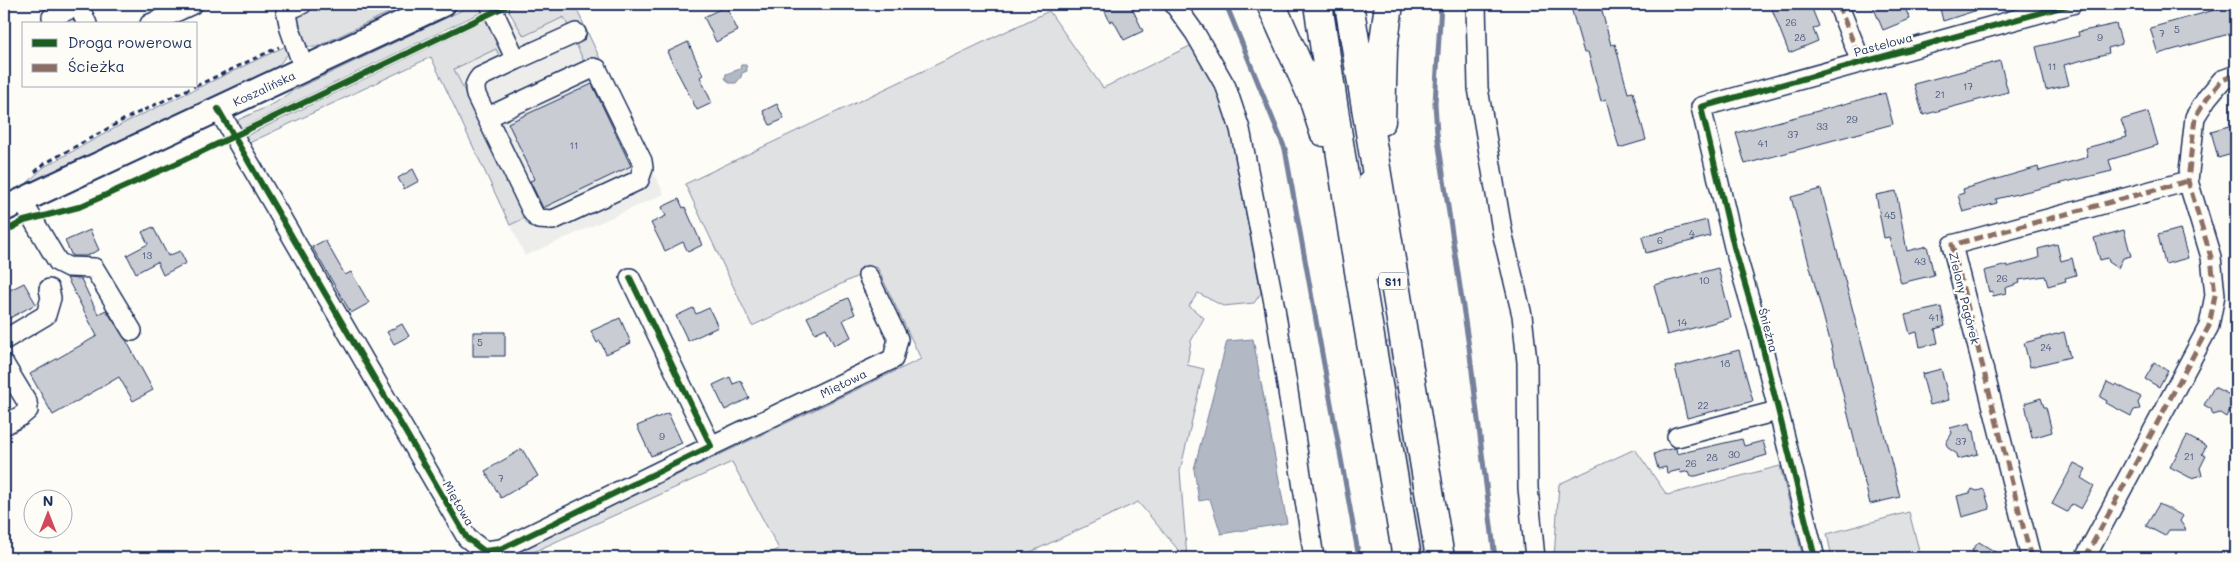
<svg xmlns="http://www.w3.org/2000/svg" width="2240" height="562" font-family="Mali,sans-serif">
  <style>
    .built { fill: #edeeec }
    .green { fill: #e0e1e3; stroke: #7e88a0 }
    .water { fill: #b3b8c5; stroke: #76819c }
    .lines { fill: none; stroke-linecap: round; stroke-linejoin: round }
    .stream { stroke: #76819c; stroke-width: 5 }
    .building { fill: #c9ccd3; stroke: #1b2f5e }
    .minor-casing { stroke: #1b2f5e; stroke-width: 22 }
    .major-casing { stroke: #1b2f5e; stroke-width: 28 }
    .highway-casing { stroke: #1b2f5e; stroke-width: 31 }
    .path { stroke: #1b2f5e; stroke-width: 3; stroke-dasharray: 5 4; stroke-linecap: butt }
    .minor { stroke: #fdfcf7; stroke-width: 19 }
    .major { stroke: #fdfcf7; stroke-width: 24 }
    .highway { stroke: #fdfcf7; stroke-width: 28 }
    .quiet { stroke: #8d6e63; stroke-width: 5; stroke-dasharray: 10 5; stroke-linecap: butt }
    .cycleway-casing { stroke: #fdfcf7; stroke-width: 9 }
    .cycleway { stroke: #1b5e20; stroke-width: 6 }
    .labels { text-anchor: middle; dominant-baseline: central; stroke-width: 4.5; stroke-linejoin: round; paint-order: stroke }
    .number-label { font-size: 10px; fill: #46567b }
    .shield { fill: #fdfcf7; stroke: #5f6c8c; stroke-width: 1 }
    .shield-label { font-size: 11px; font-weight: bold; fill: #1b2f5e }
    .street-label { font-size: 12px; fill: #1b2f5e; stroke: #fdfcf7 }
  </style>
  <rect width="100%" height="100%" fill="#fdfcf7"/>
  <filter id="ink" filterUnits="userSpaceOnUse"><feTurbulence type="fractalNoise" baseFrequency=".02" numOctaves="2"/><feDisplacementMap in="SourceGraphic" scale="10" xChannelSelector="R" yChannelSelector="G"/><feConvolveMatrix kernelMatrix="1 2 1 2 8 2 1 2 1" color-interpolation-filters="sRGB"/></filter>
  <g filter="url(#ink)">
    <path class="built" d="M 547,4 L 574,4 L 664,194 L 525,256 L 431,57 Z"/>
    <path class="green" d="M 320,4 L 407,4 L 316,47 L 310,47 L 302,43 L 297,22 L 301,12 Z
      M 520,4 L 574,4 L 648,159 L 585,64 L 564,17 L 524,36 L 508,10 Z
      M 473,5 L 480,7 L 484,11 L 239,129 L 238,120 L 275,103 L 292,91 Z
      M 1049,11 L 1103,88 L 1194,44 L 1216,88 L 1230,130 L 1261,293 L 1254,303 L 1223,306 L 1198,293 L 1189,306 L 1204,318 L 1191,341 L 1187,365 L 1204,369 L 1180,471 L 1187,558 L 1185,558 L 1138,502 L 1018,558 L 759,558 L 779,549 L 732,462 L 520,558 L 503,558 L 921,359 L 877,267 L 752,326 L 685,184 Z
      M 488,19 L 504,56 L 501,60 L 496,49 L 454,69 L 525,218 L 510,225 L 431,57 L 247,144 L 244,137 Z
      M 286,46 L 288,54 L 277,67 L 26,184 L 44,167 L 126,122 Z
      M 1392,341 L 1428,558 L 1418,558 L 1382,343 Z
      M 1635,449 L 1667,495 L 1780,466 L 1803,558 L 1554,558 L 1559,484 Z
      M 1909,512 L 1921,558 L 1832,558 L 1827,534 Z"/>
    <path class="water" d="M 741,65 L 746,65 L 747,71 L 742,73 L 741,77 L 736,83 L 729,83 L 725,78 L 726,74 L 740,69 Z
      M 1253,339 L 1287,523 L 1221,534 L 1210,499 L 1199,501 L 1194,469 L 1227,341 Z"/>
    <g class="lines">
      <path class="stream" d="M 1226,4 L 1285,149 L 1359,558
        M 1441,4 L 1435,103 L 1437,133 L 1469,347 L 1495,558"/>
    </g>
    <path class="building" d="M 1110,4 L 1130,4 L 1143,31 L 1124,40 L 1113,20 L 1110,22 L 1103,7 Z
      M 1570,4 L 1600,4 L 1611,45 L 1615,44 L 1628,93 L 1633,92 L 1646,140 L 1619,148 L 1606,99 L 1601,101 L 1588,52 L 1584,53 Z
      M 1770,4 L 1810,4 L 1819,26 L 1813,29 L 1818,41 L 1789,53 Z
      M 1872,4 L 1903,4 L 1910,19 L 1883,30 Z
      M 1939,4 L 1986,4 L 1987,7 L 1943,21 Z
      M 2236,4 L 2236,32 L 2158,54 L 2150,28 Z
      M 726,6 L 738,31 L 716,42 L 704,17 Z
      M 2116,24 L 2122,44 L 2108,48 L 2109,53 L 2064,65 L 2069,85 L 2046,90 L 2036,47 L 2079,36 L 2078,32 Z
      M 688,42 L 703,75 L 700,77 L 712,103 L 697,110 L 667,52 Z
      M 2000,61 L 2008,92 L 1923,115 L 1914,84 Z
      M 592,84 L 631,166 L 543,208 L 530,181 L 535,179 L 508,123 Z
      M 1885,93 L 1893,124 L 1745,164 L 1736,133 Z
      M 777,104 L 784,119 L 770,125 L 763,111 Z
      M 2148,112 L 2158,145 L 2109,160 L 2112,171 L 1996,199 L 1997,203 L 1963,212 L 1958,195 L 1964,193 L 1963,189 L 2038,167 L 2039,171 L 2088,157 L 2086,148 L 2127,137 L 2121,120 Z
      M 2236,124 L 2236,153 L 2218,158 L 2211,131 Z
      M 413,169 L 419,181 L 404,189 L 398,178 Z
      M 1821,189 L 1864,353 L 1900,497 L 1870,504 L 1829,337 L 1791,197 Z
      M 1896,191 L 1907,251 L 1927,246 L 1934,275 L 1901,283 L 1889,237 L 1884,238 L 1876,195 Z
      M 679,199 L 683,208 L 685,207 L 702,245 L 688,252 L 683,242 L 665,251 L 651,223 L 666,216 L 662,207 Z
      M 1707,220 L 1710,236 L 1646,253 L 1642,237 Z
      M 153,227 L 168,256 L 180,251 L 186,263 L 163,275 L 157,262 L 136,273 L 127,255 L 148,244 L 142,232 Z
      M 2180,229 L 2188,258 L 2165,264 L 2158,235 Z
      M 90,230 L 99,250 L 86,256 L 72,256 L 65,241 Z
      M 2124,230 L 2131,256 L 2123,258 L 2118,268 L 2109,262 L 2108,258 L 2100,260 L 2094,238 Z
      M 325,240 L 345,275 L 351,272 L 369,303 L 351,313 L 312,247 Z
      M 2057,244 L 2061,261 L 2072,258 L 2076,275 L 2065,278 L 2066,281 L 2048,286 L 2045,276 L 2019,280 L 2020,283 L 2005,288 L 2006,293 L 1993,296 L 1992,291 L 1989,292 L 1984,271 L 2007,265 L 2007,267 L 2039,258 L 2038,249 Z
      M 1718,268 L 1731,318 L 1667,335 L 1654,285 Z
      M 67,278 L 81,279 L 98,314 L 106,310 L 126,340 L 153,390 L 133,401 L 119,377 L 53,415 L 30,374 L 97,336 Z
      M 24,283 L 36,304 L 8,319 L 4,311 L 4,293 Z
      M 848,298 L 855,314 L 843,320 L 851,337 L 834,345 L 826,328 L 815,333 L 807,317 Z
      M 1941,307 L 1945,326 L 1935,329 L 1938,343 L 1920,347 L 1917,332 L 1910,334 L 1905,315 Z
      M 693,308 L 696,314 L 709,308 L 718,327 L 688,341 L 676,316 Z
      M 620,318 L 631,343 L 606,354 L 600,341 L 597,343 L 591,331 Z
      M 402,324 L 409,336 L 394,344 L 387,332 Z
      M 473,332 L 505,332 L 505,356 L 473,356 Z
      M 2064,332 L 2070,357 L 2030,367 L 2024,343 Z
      M 1739,350 L 1753,401 L 1687,418 L 1675,367 Z
      M 2154,363 L 2168,370 L 2159,387 L 2145,379 Z
      M 1941,369 L 1949,400 L 1930,405 L 1922,374 Z
      M 730,377 L 733,384 L 741,381 L 749,398 L 725,410 L 713,385 Z
      M 2107,382 L 2115,386 L 2116,384 L 2141,397 L 2138,403 L 2140,409 L 2134,410 L 2131,416 L 2106,403 L 2107,401 L 2100,397 Z
      M 2214,387 L 2236,398 L 2226,417 L 2220,413 L 2213,415 L 2211,409 L 2204,405 Z
      M 2041,398 L 2044,407 L 2046,407 L 2052,432 L 2032,438 L 2025,403 Z
      M 668,413 L 682,443 L 651,456 L 637,426 Z
      M 1970,423 L 1972,431 L 1974,431 L 1978,454 L 1958,459 L 1957,454 L 1948,448 L 1946,443 L 1952,433 L 1950,428 Z
      M 2187,436 L 2206,446 L 2202,454 L 2206,456 L 2200,468 L 2202,475 L 2191,478 L 2170,467 Z
      M 1742,439 L 1744,446 L 1763,441 L 1767,455 L 1696,476 L 1691,476 L 1689,471 L 1681,473 L 1680,470 L 1667,473 L 1666,467 L 1658,469 L 1654,454 L 1661,451 L 1676,448 L 1677,454 Z
      M 522,449 L 538,476 L 501,498 L 485,471 Z
      M 2074,463 L 2086,469 L 2081,478 L 2094,486 L 2081,509 L 2072,504 L 2067,512 L 2052,504 Z
      M 1972,489 L 1977,491 L 1984,489 L 1990,509 L 1962,517 L 1957,496 L 1970,493 Z
      M 2159,504 L 2183,516 L 2180,521 L 2186,530 L 2169,530 L 2165,536 L 2146,526 Z
      M 1979,542 L 2005,558 L 1975,558 L 1972,550 Z"/>
    <g class="lines">
      <g class="minor-casing">
        <path id="minor" d="M 78,4 L 87,24
          M 285,4 L 290,29 L 304,69
          M 1174,4 L 1195,33 L 1226,87 L 1240,129 L 1275,308 L 1314,558
          M 1476,4 L 1478,88 L 1503,236 L 1522,315 L 1527,362 L 1528,488 L 1535,558
          M 1838,4 L 1861,62
          M 286,11 L 302,4
          M 52,17 L 81,4
          M 150,24 L 193,4
          M 516,60 L 576,33
          M 218,109 L 467,538 L 484,551 L 501,549 L 711,446 L 630,278
          M 488,117 L 593,68 L 597,69 L 642,161 L 643,168 L 639,180 L 553,220 L 538,219 L 533,213 L 476,95 C 474,87 475,83 480,77 L 516,60 L 490,4
          M 1368,180 L 1370,273
          M 22,201 L 58,262 L 68,267 L 94,268 L 132,331
          M 4,340 L 46,315 L 51,298 L 49,289
          M 4,364 L 27,402 L 28,410 L 21,416 L 4,425
          M 1677,437 L 1777,411
          M 711,446 L 893,359 L 898,339 L 868,276
          M 1815,558 L 1758,329 L 1734,247 L 1701,107 L 2072,4
          M 2031,558 L 1952,245 L 2188,181
          M 2085,558 L 2209,326 L 2215,295 L 2211,257 L 2188,181 L 2195,117 L 2207,98 L 2222,80 L 2236,75"/>
      </g>
      <g class="major-casing">
        <path id="major" d="M 4,209 L 443,4"/>
      </g>
      <g class="highway-casing">
        <path id="highway" d="M 1271,4 L 1313,98 L 1324,132
          M 1318,4 L 1353,235 L 1407,558
          M 1349,4 L 1440,558
          M 1381,121 L 1383,49 L 1389,4"/>
      </g>
      <path class="path" d="M 196,86 L 279,47
        M 35,172 L 44,164 L 125,119 L 195,86"/>
      <use href="#minor" class="minor"/>
      <use href="#major" class="major"/>
      <use href="#highway" class="highway"/>
      <path class="quiet" d="M 1838,4 L 1861,62
        M 2031,558 L 1952,245 L 2188,181
        M 2085,558 L 2209,326 L 2215,295 L 2211,257 L 2188,181 L 2195,117 L 2207,98 L 2222,80 L 2236,75"/>
      <g class="cycleway-casing">
        <path id="cycleway" d="M 218,109 L 467,538 L 484,551 L 501,549 L 711,446 L 630,278
          M 4,232 L 24,221 L 79,207 L 184,160 L 510,4
          M 1815,558 L 1758,329 L 1734,247 L 1701,107 L 2072,4"/>
      </g>
      <use href="#cycleway" class="cycleway"/>
    </g>
  </g>
  <g class="labels">
    <g class="number-label">
      <text x="1791" y="22">26</text>
      <text x="2177" y="29">5</text>
      <text x="2162" y="33">7</text>
      <text x="1800" y="37">28</text>
      <text x="2100" y="37">9</text>
      <text x="2052" y="66">11</text>
      <text x="1968" y="86">17</text>
      <text x="1940" y="94">21</text>
      <text x="1852" y="119">29</text>
      <text x="1822" y="126">33</text>
      <text x="1793" y="134">37</text>
      <text x="1763" y="143">41</text>
      <text x="574" y="145">11</text>
      <text x="1890" y="215">45</text>
      <text x="1692" y="233">4</text>
      <text x="1660" y="240">6</text>
      <text x="147" y="255">13</text>
      <text x="1920" y="261">43</text>
      <text x="2002" y="278">26</text>
      <text x="1704" y="280">10</text>
      <text x="1934" y="317">41</text>
      <text x="1682" y="322">14</text>
      <text x="480" y="342">5</text>
      <text x="2046" y="347">24</text>
      <text x="1725" y="363">18</text>
      <text x="1703" y="405">22</text>
      <text x="662" y="436">9</text>
      <text x="1961" y="441">37</text>
      <text x="1734" y="454">30</text>
      <text x="2189" y="456">21</text>
      <text x="1712" y="457">28</text>
      <text x="1691" y="463">26</text>
      <text x="501" y="478">7</text>
    </g>
    <rect class="shield" x="1379" y="272.5" width="28" height="17" rx="4"/>
    <g class="shield-label">
      <text x="1393" y="281">S11</text>
    </g>
    <g class="street-label">
      <text transform="translate(1883 44) rotate(-15)">Pastelowa</text>
      <text transform="translate(264 88) rotate(-25)">Koszalińska</text>
      <text transform="translate(1965 298) rotate(76)">Zielony Pagórek</text>
      <text transform="translate(1769 330) rotate(75)">Śnieżna</text>
      <text transform="translate(843 383) rotate(-26)">Miętowa</text>
      <text transform="translate(459 503) rotate(60)">Miętowa</text>
    </g>
  </g>
  <rect width="2240" height="562" fill="none" stroke="#fdfcf7" stroke-width="20"/>
  <rect x="10" y="10" width="2220" height="542" fill="none" stroke="#1b2f5e" stroke-width="2" filter="url(#ink)"/>
  <rect x="22" y="22" width="175" height="65" fill="#fdfcf7" stroke="#a3aaba"/>
  <rect x="32" y="39" width="25" height="8" fill="#1b5e20" stroke="#a3aaba"/>
  <text x="68" y="48" font-size="15" fill="#1b2f5e">Droga rowerowa</text>
  <rect x="32" y="64" width="25" height="8" fill="#8d6e63" stroke="#a3aaba"/>
  <text x="68" y="72" font-size="15" fill="#1b2f5e">Ścieżka</text>
  <g transform="translate(48 514)"><circle r="24" fill="#fdfcf7" stroke="#a3aaba"/>
  <path d="M0-4L9 19L0 12L-9 19Z" fill="#d1495b"/>
  <text y="-8" font-size="14" font-weight="bold" text-anchor="middle" fill="#1b2f5e">N</text>
  </g>
</svg>
